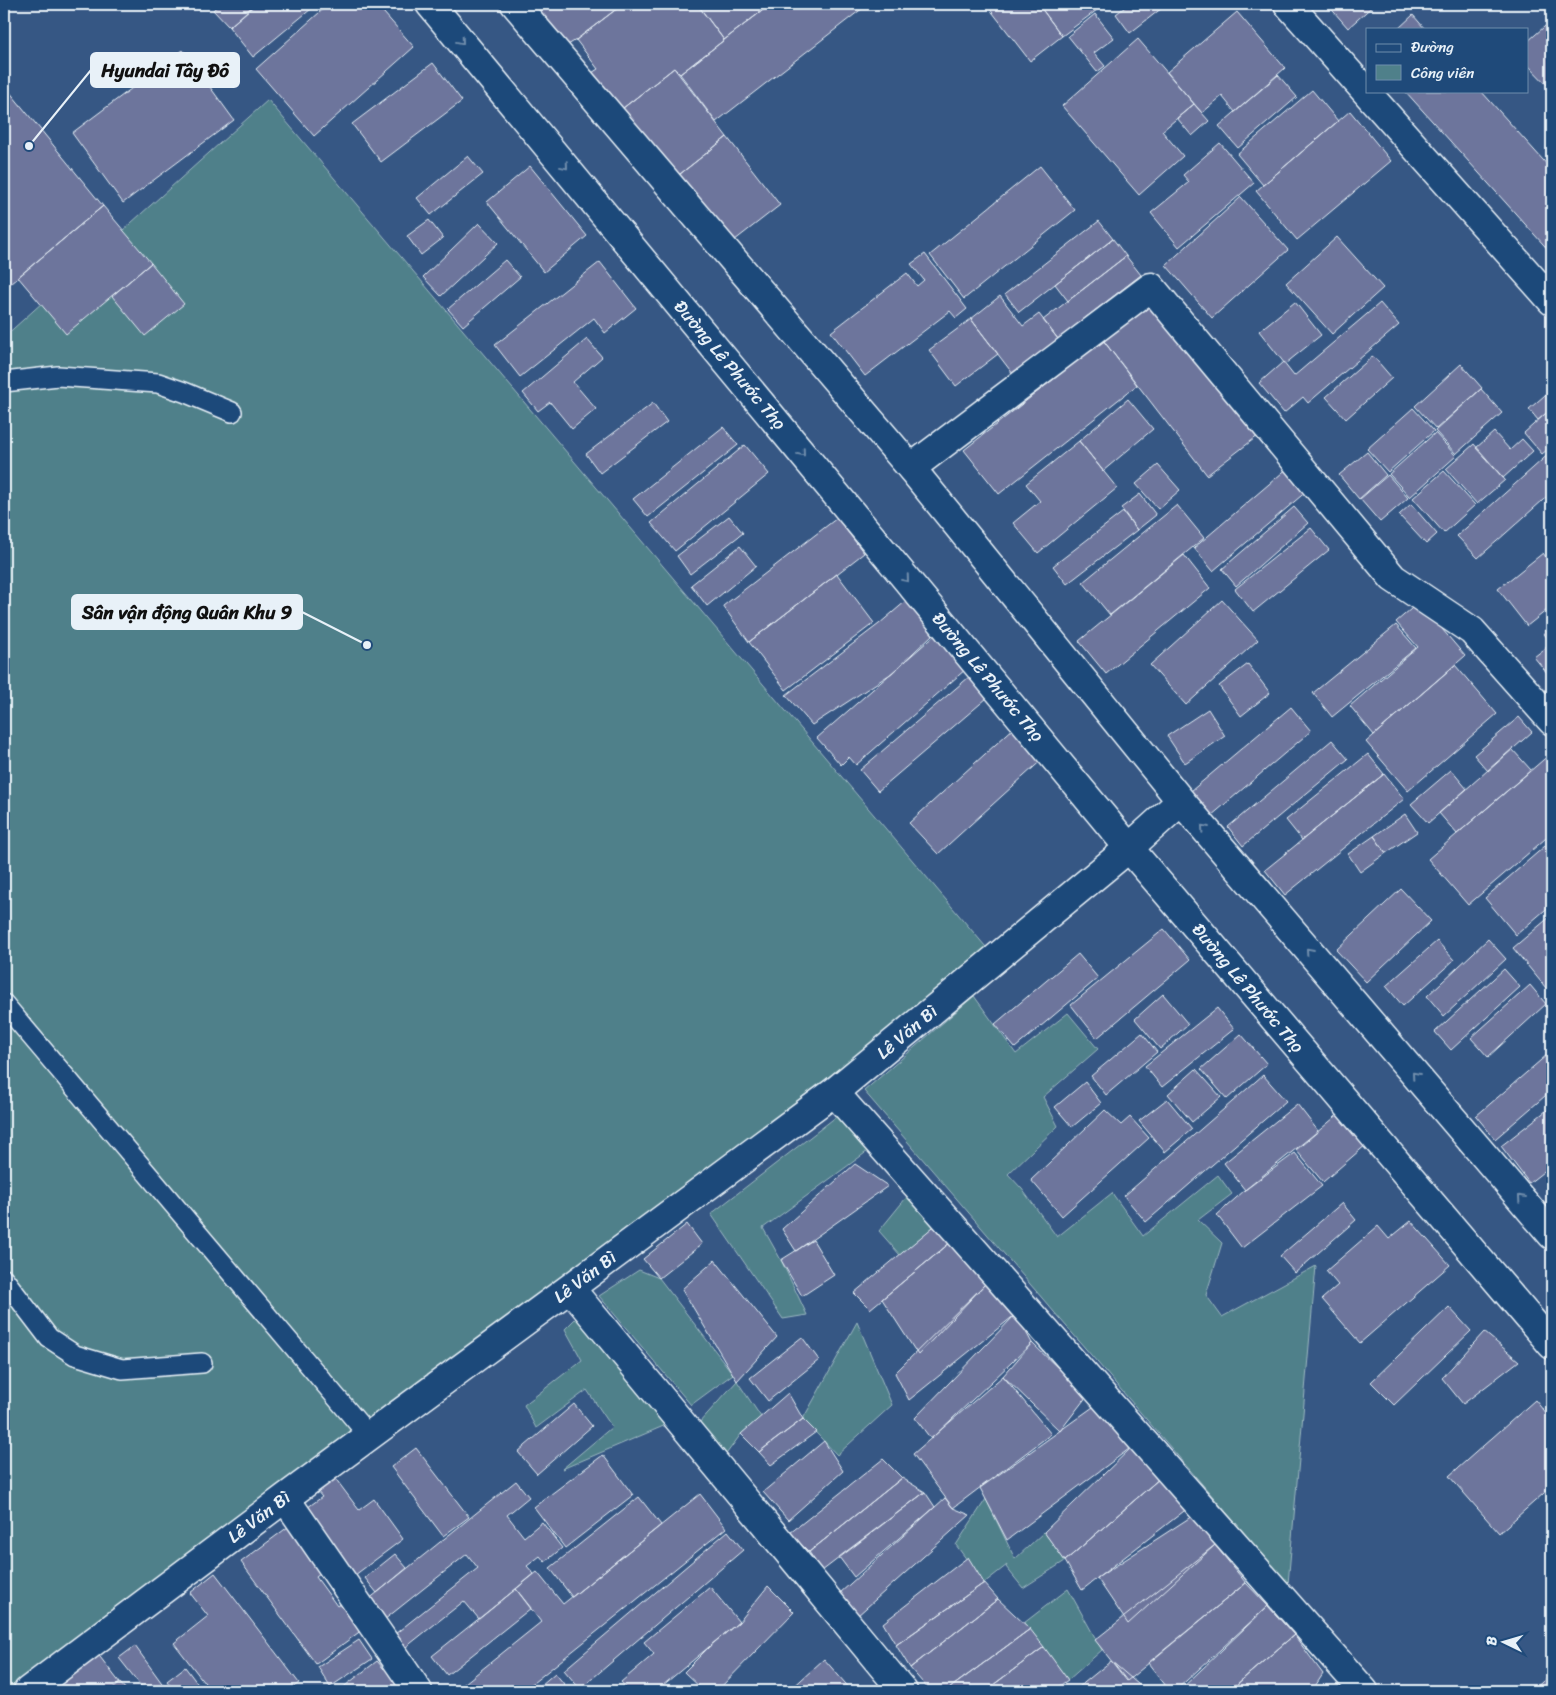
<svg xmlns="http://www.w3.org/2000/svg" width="1556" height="1695" font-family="Sriracha,sans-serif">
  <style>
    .green { fill: #4f808a; stroke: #9cb8c1 }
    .building { fill: #6d759c; stroke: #e8f1f8 }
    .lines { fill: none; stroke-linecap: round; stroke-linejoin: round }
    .lane-casing { stroke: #e8f1f8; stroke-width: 22 }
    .street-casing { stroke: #e8f1f8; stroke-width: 31 }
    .secondary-casing { stroke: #e8f1f8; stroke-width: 31 }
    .lane { stroke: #1f4a7a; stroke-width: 19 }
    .street { stroke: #1f4a7a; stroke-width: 28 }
    .secondary { stroke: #1f4a7a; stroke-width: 28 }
    .oneway { stroke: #6f8dac }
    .labels { text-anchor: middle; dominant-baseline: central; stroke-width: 4; stroke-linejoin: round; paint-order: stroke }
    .street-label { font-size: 18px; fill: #e8f1f8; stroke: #1f4a7a }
    .leader { fill: none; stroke: #e8f1f8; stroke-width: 2 }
    .callout-dot { fill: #e8f1f8; stroke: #1f4a7a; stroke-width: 2 }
    .callout { fill: #e8f1f8; stroke: #e8f1f8; stroke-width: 2 }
    .callout-label { font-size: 19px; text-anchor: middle; font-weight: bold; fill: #111 }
  </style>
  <rect width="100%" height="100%" fill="#365784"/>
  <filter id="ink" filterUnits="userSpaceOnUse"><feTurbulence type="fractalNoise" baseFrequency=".02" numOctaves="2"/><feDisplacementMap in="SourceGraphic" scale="10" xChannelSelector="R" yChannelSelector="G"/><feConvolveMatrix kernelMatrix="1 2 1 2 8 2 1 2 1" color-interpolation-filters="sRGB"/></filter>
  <g filter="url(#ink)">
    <path class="green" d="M 268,100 L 991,953 L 23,1691 L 4,1691 L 4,337 Z
      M 974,996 L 1016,1054 L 1068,1013 L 1098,1049 L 1043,1097 L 1058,1126 L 1008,1174 L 1022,1189 L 1057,1237 L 1112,1193 L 1143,1236 L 1218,1175 L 1232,1194 L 1198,1220 L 1222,1243 L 1206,1295 L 1222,1317 L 1316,1266 L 1288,1584 L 864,1091 Z
      M 841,1113 L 872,1148 L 763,1228 L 781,1260 L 807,1315 L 783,1319 L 711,1214 Z
      M 910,1193 L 939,1222 L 900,1255 L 879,1231 Z
      M 639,1270 L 659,1278 L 733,1374 L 691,1405 L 599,1296 Z
      M 579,1315 L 673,1422 L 562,1469 L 612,1427 L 587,1390 L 536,1428 L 524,1405 L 582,1360 L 565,1329 Z
      M 857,1322 L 892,1405 L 837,1455 L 803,1419 Z
      M 737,1381 L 761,1417 L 741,1434 L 724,1457 L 698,1424 Z
      M 986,1499 L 1015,1559 L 1044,1532 L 1065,1561 L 1023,1588 L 1006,1567 L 1007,1565 L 984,1583 L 956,1545 Z
      M 1068,1589 L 1102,1650 L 1068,1680 L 1024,1623 Z"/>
    <path class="building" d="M 220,4 L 255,4 L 229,27 L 213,10 Z
      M 256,4 L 317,4 L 253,57 L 229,27 Z
      M 329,4 L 376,4 L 414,47 L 314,136 L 256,69 Z
      M 538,4 L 623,4 L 576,40 L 563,48 L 530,10 Z
      M 623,4 L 697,4 L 724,40 L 680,74 L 674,68 L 618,112 L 587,76 L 598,69 L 576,40 Z
      M 697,4 L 771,4 L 724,40 Z
      M 771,4 L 868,4 L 716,122 L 680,74 Z
      M 986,4 L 1038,4 L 1062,36 L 1030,61 Z
      M 1038,4 L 1105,4 L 1062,36 Z
      M 1129,4 L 1167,4 L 1130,33 L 1116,14 Z
      M 1327,4 L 1375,4 L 1348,28 Z
      M 1237,12 L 1285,68 L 1235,112 L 1222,96 L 1202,113 L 1167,72 Z
      M 1095,14 L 1114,38 L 1094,53 L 1105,66 L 1097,72 L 1068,36 Z
      M 1413,15 L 1425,29 L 1398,29 Z
      M 1552,20 L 1552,90 L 1527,64 L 1527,42 Z
      M 1138,39 L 1194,104 L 1162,131 L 1183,156 L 1139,195 L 1062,106 Z
      M 183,50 L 234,120 L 123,203 L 72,133 Z
      M 433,63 L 462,101 L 381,162 L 352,124 Z
      M 674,68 L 727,137 L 675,178 L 618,112 Z
      M 1278,75 L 1297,97 L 1238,148 L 1219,126 Z
      M 4,85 L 103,206 L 4,289 Z
      M 1312,90 L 1338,121 L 1263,185 L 1237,154 Z
      M 1405,91 L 1481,91 L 1552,170 L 1552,254 Z
      M 1194,104 L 1209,121 L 1192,136 L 1177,118 Z
      M 1350,111 L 1391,161 L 1297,240 L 1256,191 Z
      M 727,137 L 780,205 L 730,244 L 675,178 Z
      M 1220,143 L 1254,183 L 1179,247 L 1151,213 L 1189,182 L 1183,175 Z
      M 468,156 L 483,174 L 431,215 L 417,198 Z
      M 530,166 L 587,236 L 544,272 L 487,202 Z
      M 1040,166 L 1075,210 L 964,299 L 930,255 Z
      M 1241,197 L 1288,250 L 1212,318 L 1166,265 Z
      M 103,206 L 151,263 L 66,334 L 18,277 Z
      M 429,220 L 443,238 L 421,255 L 407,236 Z
      M 1099,221 L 1113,239 L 1019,312 L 1005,294 Z
      M 479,223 L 498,243 L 441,296 L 423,277 Z
      M 1337,237 L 1383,288 L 1332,334 L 1286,283 Z
      M 1113,239 L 1126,256 L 1068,301 L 1055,284 Z
      M 925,254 L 967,309 L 956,318 L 950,311 L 865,376 L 831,332 L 907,273 L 917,286 L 924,280 L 911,264 Z
      M 1126,256 L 1141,275 L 1058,339 L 1043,320 Z
      M 505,260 L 520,277 L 463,326 L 448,309 Z
      M 600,262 L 636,308 L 605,333 L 594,318 L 520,377 L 495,345 Z
      M 151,263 L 184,304 L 145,336 L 112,296 Z
      M 1000,296 L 1023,326 L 1039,314 L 1058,339 L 1013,374 L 971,319 Z
      M 1158,297 L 1263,432 L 1207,475 L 1103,340 Z
      M 1295,302 L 1321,335 L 1285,364 L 1259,331 Z
      M 1380,303 L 1399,325 L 1308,403 L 1303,397 L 1284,413 L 1259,383 L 1283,362 L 1294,376 Z
      M 971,319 L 998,354 L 956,386 L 929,350 Z
      M 587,339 L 602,357 L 573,382 L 596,409 L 572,429 L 550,402 L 538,411 L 523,393 Z
      M 1103,340 L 1137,385 L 999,494 L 964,450 Z
      M 1373,356 L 1392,378 L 1346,419 L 1326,397 Z
      M 1461,364 L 1482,388 L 1436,429 L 1415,406 Z
      M 1481,389 L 1502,413 L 1456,454 L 1435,431 Z
      M 1552,389 L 1552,408 L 1538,420 L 1529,409 Z
      M 1128,399 L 1153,429 L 1103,471 L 1079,441 Z
      M 653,403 L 667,422 L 600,473 L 586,454 Z
      M 1413,408 L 1434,431 L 1388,472 L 1367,449 Z
      M 1552,408 L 1552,446 L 1542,454 L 1524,433 Z
      M 723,427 L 738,445 L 648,517 L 633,499 Z
      M 1494,432 L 1510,450 L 1522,439 L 1533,451 L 1503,478 L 1476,448 Z
      M 1435,433 L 1456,456 L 1410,497 L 1389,474 Z
      M 1079,441 L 1117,488 L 1038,553 L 1013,523 L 1040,501 L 1026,484 Z
      M 1474,444 L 1505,480 L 1477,504 L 1446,469 Z
      M 745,445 L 769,474 L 675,551 L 651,523 Z
      M 1552,451 L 1552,492 L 1478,558 L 1457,536 Z
      M 1367,452 L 1386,475 L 1359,499 L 1339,475 Z
      M 1158,465 L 1180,490 L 1158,509 L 1136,484 Z
      M 1289,467 L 1308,490 L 1213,571 L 1194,548 Z
      M 1444,471 L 1475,505 L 1444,533 L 1413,498 Z
      M 1388,475 L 1408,498 L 1380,522 L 1360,499 Z
      M 1140,494 L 1156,515 L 1137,530 L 1121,508 Z
      M 1411,504 L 1437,534 L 1426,544 L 1399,515 Z
      M 1177,505 L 1204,538 L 1110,615 L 1083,582 Z
      M 1294,507 L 1308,523 L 1236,586 L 1222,569 Z
      M 1123,512 L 1137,530 L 1067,584 L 1053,566 Z
      M 729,516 L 743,533 L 690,574 L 677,556 Z
      M 837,518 L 864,553 L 749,642 L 723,606 Z
      M 1311,528 L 1329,550 L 1253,612 L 1235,589 Z
      M 740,546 L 756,566 L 707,606 L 691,585 Z
      M 1543,553 L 1552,565 L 1552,606 L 1527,626 L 1498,589 Z
      M 1184,555 L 1210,588 L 1106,674 L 1079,641 Z
      M 837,574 L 874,623 L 786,690 L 749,642 Z
      M 1222,600 L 1258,640 L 1186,705 L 1150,665 Z
      M 906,601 L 933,634 L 892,673 L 812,725 L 786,695 L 879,624 Z
      M 1419,602 L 1465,656 L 1374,735 L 1350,706 L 1418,647 L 1396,622 Z
      M 1396,625 L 1416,648 L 1332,717 L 1313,693 Z
      M 1552,625 L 1552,679 L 1534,657 L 1552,643 L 1543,633 Z
      M 936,634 L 966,669 L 856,765 L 849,757 L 841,765 L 817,738 Z
      M 1248,664 L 1270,693 L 1241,716 L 1219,686 Z
      M 1455,665 L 1497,714 L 1408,791 L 1366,742 Z
      M 969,677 L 987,698 L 878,791 L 860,770 Z
      M 1291,707 L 1311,731 L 1211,816 L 1191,791 Z
      M 1208,709 L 1225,736 L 1185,763 L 1167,736 Z
      M 1519,717 L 1532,732 L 1488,771 L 1474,755 Z
      M 1017,725 L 1045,757 L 938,854 L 909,823 Z
      M 1332,740 L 1348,759 L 1243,846 L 1228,827 Z
      M 1512,749 L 1531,770 L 1457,834 L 1439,813 Z
      M 1368,754 L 1384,774 L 1302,840 L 1286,820 Z
      M 1550,754 L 1552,757 L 1552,833 L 1468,905 L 1428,859 Z
      M 1451,770 L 1467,789 L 1428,823 L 1411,804 Z
      M 1384,774 L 1404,799 L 1285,895 L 1265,870 Z
      M 1405,814 L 1417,832 L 1386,853 L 1374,836 Z
      M 1374,836 L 1386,853 L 1360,872 L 1348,854 Z
      M 1552,840 L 1552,879 L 1547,884 L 1552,890 L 1552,904 L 1516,935 L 1485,898 Z
      M 1401,889 L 1431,921 L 1366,982 L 1336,950 Z
      M 1552,915 L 1552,983 L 1546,988 L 1513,948 Z
      M 1164,929 L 1190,960 L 1097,1038 L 1071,1005 Z
      M 1488,939 L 1506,959 L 1444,1016 L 1427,996 Z
      M 1437,941 L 1454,960 L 1403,1006 L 1386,986 Z
      M 1078,954 L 1098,978 L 1015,1048 L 995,1024 Z
      M 1504,969 L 1520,987 L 1451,1050 L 1435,1032 Z
      M 1530,985 L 1546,1004 L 1488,1057 L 1471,1038 Z
      M 1163,994 L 1188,1024 L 1160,1049 L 1135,1019 Z
      M 1217,1008 L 1234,1029 L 1162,1087 L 1145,1066 Z
      M 1142,1033 L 1157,1052 L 1106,1095 L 1091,1076 Z
      M 1241,1034 L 1267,1064 L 1227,1099 L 1201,1069 Z
      M 1548,1054 L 1552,1058 L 1552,1090 L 1495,1139 L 1476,1116 Z
      M 1196,1069 L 1221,1097 L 1192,1122 L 1168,1094 Z
      M 1263,1075 L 1286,1101 L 1146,1222 L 1124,1196 Z
      M 1085,1082 L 1101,1103 L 1072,1127 L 1055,1107 Z
      M 1167,1099 L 1192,1129 L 1165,1152 L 1139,1121 Z
      M 1297,1104 L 1318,1131 L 1245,1190 L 1224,1163 Z
      M 1551,1107 L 1552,1165 L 1529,1183 L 1501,1146 Z
      M 1105,1110 L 1121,1125 L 1130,1117 L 1149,1138 L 1062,1216 L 1031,1180 Z
      M 1341,1112 L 1367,1144 L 1323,1182 L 1296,1150 Z
      M 1295,1153 L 1322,1186 L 1242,1248 L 1217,1215 L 1245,1190 Z
      M 855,1164 L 888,1186 L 796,1251 L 782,1229 Z
      M 1342,1203 L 1356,1220 L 1295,1273 L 1280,1256 Z
      M 1411,1221 L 1450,1265 L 1360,1343 L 1322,1299 L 1338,1285 L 1326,1271 L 1378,1226 L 1389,1239 Z
      M 939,1222 L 951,1242 L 870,1309 L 854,1293 Z
      M 687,1224 L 702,1244 L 659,1278 L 643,1259 Z
      M 813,1240 L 834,1275 L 802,1296 L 781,1260 Z
      M 951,1242 L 987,1282 L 918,1355 L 882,1299 Z
      M 715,1260 L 777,1337 L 737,1381 L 682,1289 Z
      M 987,1282 L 1016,1314 L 909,1400 L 895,1373 Z
      M 1449,1307 L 1471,1331 L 1394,1405 L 1371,1382 Z
      M 1016,1314 L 1032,1343 L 931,1439 L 915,1418 Z
      M 1484,1332 L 1519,1361 L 1463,1404 L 1442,1378 Z
      M 802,1337 L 819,1360 L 768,1401 L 750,1378 Z
      M 1032,1343 L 1087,1396 L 1060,1431 L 1003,1376 Z
      M 1003,1376 L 1051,1434 L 953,1508 L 913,1454 Z
      M 788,1393 L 803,1419 L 759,1452 L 741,1434 Z
      M 1535,1400 L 1552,1421 L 1552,1486 L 1499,1533 L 1449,1476 Z
      M 574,1404 L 592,1426 L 537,1474 L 518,1452 Z
      M 1093,1407 L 1133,1446 L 1007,1540 L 980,1488 Z
      M 803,1419 L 816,1432 L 771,1465 L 759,1452 Z
      M 824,1441 L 843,1471 L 788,1520 L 763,1492 Z
      M 1133,1446 L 1160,1478 L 1065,1561 L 1044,1532 Z
      M 416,1448 L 469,1517 L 443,1536 L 391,1467 Z
      M 603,1455 L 633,1495 L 565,1548 L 534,1507 Z
      M 883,1459 L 902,1478 L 809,1552 L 790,1533 Z
      M 335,1478 L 359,1510 L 374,1499 L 403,1539 L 347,1581 L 297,1515 L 322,1497 L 317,1491 Z
      M 902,1478 L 925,1492 L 822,1571 L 809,1552 Z
      M 1160,1478 L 1197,1501 L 1082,1590 L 1065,1561 Z
      M 516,1481 L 529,1497 L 507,1515 L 524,1537 L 542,1522 L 562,1548 L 545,1562 L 540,1556 L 527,1566 L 534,1574 L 479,1619 L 464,1601 L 401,1651 L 390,1638 L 478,1568 L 467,1554 L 384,1620 L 368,1600 Z
      M 925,1492 L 935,1507 L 854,1577 L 839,1557 Z
      M 700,1494 L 726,1528 L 523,1691 L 455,1691 L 541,1622 L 516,1589 L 537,1572 L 563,1604 Z
      M 639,1497 L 661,1525 L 572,1597 L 550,1568 Z
      M 945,1498 L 953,1508 L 970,1515 L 857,1616 L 840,1593 Z
      M 1203,1509 L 1215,1545 L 1128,1624 L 1097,1578 Z
      M 292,1524 L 325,1570 L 316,1577 L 337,1606 L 346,1600 L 366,1627 L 316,1664 L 241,1562 Z
      M 728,1531 L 743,1550 L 580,1689 L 564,1670 Z
      M 1215,1545 L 1246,1583 L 1127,1681 L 1095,1640 Z
      M 395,1554 L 407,1568 L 377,1593 L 365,1578 Z
      M 968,1557 L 984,1583 L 896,1645 L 883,1623 Z
      M 215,1573 L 299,1683 L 288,1691 L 211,1691 L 174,1643 L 208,1616 L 190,1593 Z
      M 984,1583 L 998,1599 L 910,1668 L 896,1645 Z
      M 1246,1583 L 1268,1606 L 1175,1691 L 1170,1691 L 1148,1663 Z
      M 768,1586 L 794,1612 L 717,1691 L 704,1691 L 684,1672 L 712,1644 L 739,1622 Z
      M 710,1587 L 739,1622 L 656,1691 L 629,1691 L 621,1682 L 654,1654 L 644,1642 Z
      M 516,1589 L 531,1608 L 447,1675 L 432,1656 Z
      M 998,1599 L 1030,1629 L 946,1691 L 930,1691 L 910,1668 Z
      M 1268,1606 L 1294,1635 L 1229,1691 L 1179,1691 Z
      M 1030,1629 L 1044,1647 L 985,1691 L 946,1691 Z
      M 1294,1635 L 1323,1674 L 1312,1691 L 1229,1691 Z
      M 359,1640 L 372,1659 L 330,1687 L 318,1667 Z
      M 135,1646 L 164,1686 L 157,1691 L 145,1691 L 119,1658 Z
      M 1044,1647 L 1068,1680 L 1052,1691 L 985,1691 Z
      M 97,1653 L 120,1683 L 110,1691 L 49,1691 Z
      M 824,1659 L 852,1691 L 789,1691 Z
      M 377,1661 L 384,1669 L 392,1663 L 407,1681 L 394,1691 L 343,1691 L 341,1689 Z
      M 1111,1661 L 1145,1690 L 1165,1685 L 1158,1691 L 1082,1691 L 1079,1687 Z
      M 185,1667 L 203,1691 L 174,1691 L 167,1681 Z
      M 555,1673 L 569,1690 L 534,1691 Z
      M 1552,1673 L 1552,1691 L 1532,1691 Z
      M 120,1683 L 127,1691 L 110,1691 Z"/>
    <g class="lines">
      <g class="lane-casing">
        <path id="lane" d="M 4,382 L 58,376 L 158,383 L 184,392 L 232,412
          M 4,1004 L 369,1436
          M 4,1279 L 49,1338 L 75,1355 L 122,1369 L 202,1363"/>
      </g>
      <g class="street-casing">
        <path id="street" d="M 1288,4 L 1552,301
          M 911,468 L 1151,287 L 1393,578 L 1472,631 L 1552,721
          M 834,1092 L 1364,1691
          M 570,1288 L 903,1691
          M 285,1498 L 418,1691
          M 28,1691 L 285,1498 L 570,1288 L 834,1092 L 1129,848"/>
      </g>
      <g class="secondary-casing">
        <path id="secondary" d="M 430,4 L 1129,848 L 1552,1345
          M 515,4 L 911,468 L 1181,801 L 1552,1235
          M 1129,848 L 1181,801"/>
      </g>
      <use href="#lane" class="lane"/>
      <use href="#street" class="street"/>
      <use href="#secondary" class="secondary"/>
    </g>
    <defs><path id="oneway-chevron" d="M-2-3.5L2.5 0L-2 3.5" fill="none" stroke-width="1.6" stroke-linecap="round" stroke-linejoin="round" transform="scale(1.25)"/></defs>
    <g class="oneway">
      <use href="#oneway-chevron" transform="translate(461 41) rotate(50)"/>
      <use href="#oneway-chevron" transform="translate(565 166) rotate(50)"/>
      <use href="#oneway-chevron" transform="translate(802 453) rotate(50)"/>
      <use href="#oneway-chevron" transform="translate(906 579) rotate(50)"/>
      <use href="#oneway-chevron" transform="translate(1204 828) rotate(-131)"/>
      <use href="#oneway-chevron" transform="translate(1309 951) rotate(-131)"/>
      <use href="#oneway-chevron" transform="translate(1415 1075) rotate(-131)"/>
      <use href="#oneway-chevron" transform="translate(1521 1198) rotate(-131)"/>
    </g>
  </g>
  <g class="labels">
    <g class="street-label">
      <text transform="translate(730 365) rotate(50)">Đường Lê Phước Thọ</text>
      <text transform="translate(988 677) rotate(50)">Đường Lê Phước Thọ</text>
      <text transform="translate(1248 988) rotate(50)">Đường Lê Phước Thọ</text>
      <text transform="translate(907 1032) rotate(-40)">Lê Văn Bì</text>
      <text transform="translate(585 1277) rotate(-37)">Lê Văn Bì</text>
      <text transform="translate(259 1517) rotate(-37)">Lê Văn Bì</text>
    </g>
  </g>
  <path class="leader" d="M29 146L91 70M367 645L302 612"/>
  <g class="callout-dot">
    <circle cx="29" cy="146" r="5"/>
    <circle cx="367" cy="645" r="5"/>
  </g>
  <g class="callout">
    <rect x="91" y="53" width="148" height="34" rx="5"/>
    <rect x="72" y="595" width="230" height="34" rx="5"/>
  </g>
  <g class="callout-label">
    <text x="165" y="77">Hyundai Tây Đô</text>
    <text x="187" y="619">Sân vận động Quân Khu 9</text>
  </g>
  <rect width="1556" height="1695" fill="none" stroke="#1f4a7a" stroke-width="20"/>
  <rect x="10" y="10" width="1536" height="1675" fill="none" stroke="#e8f1f8" stroke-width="2" filter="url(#ink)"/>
  <rect x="1366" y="28" width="162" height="65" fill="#1f4a7a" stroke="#6f8dac"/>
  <rect x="1376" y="44" width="25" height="8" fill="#1f4a7a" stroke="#6f8dac"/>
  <text x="1411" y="52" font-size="15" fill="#e8f1f8">Đường</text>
  <rect x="1376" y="65" width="25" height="15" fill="#4f808a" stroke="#6f8dac"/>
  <text x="1411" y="78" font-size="15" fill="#e8f1f8">Công viên</text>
  <g transform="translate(1504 1642) rotate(275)" stroke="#1f4a7a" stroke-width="4" paint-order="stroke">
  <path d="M0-4L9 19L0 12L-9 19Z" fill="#e8f1f8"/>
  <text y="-8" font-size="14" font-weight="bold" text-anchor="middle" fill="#e8f1f8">B</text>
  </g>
</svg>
